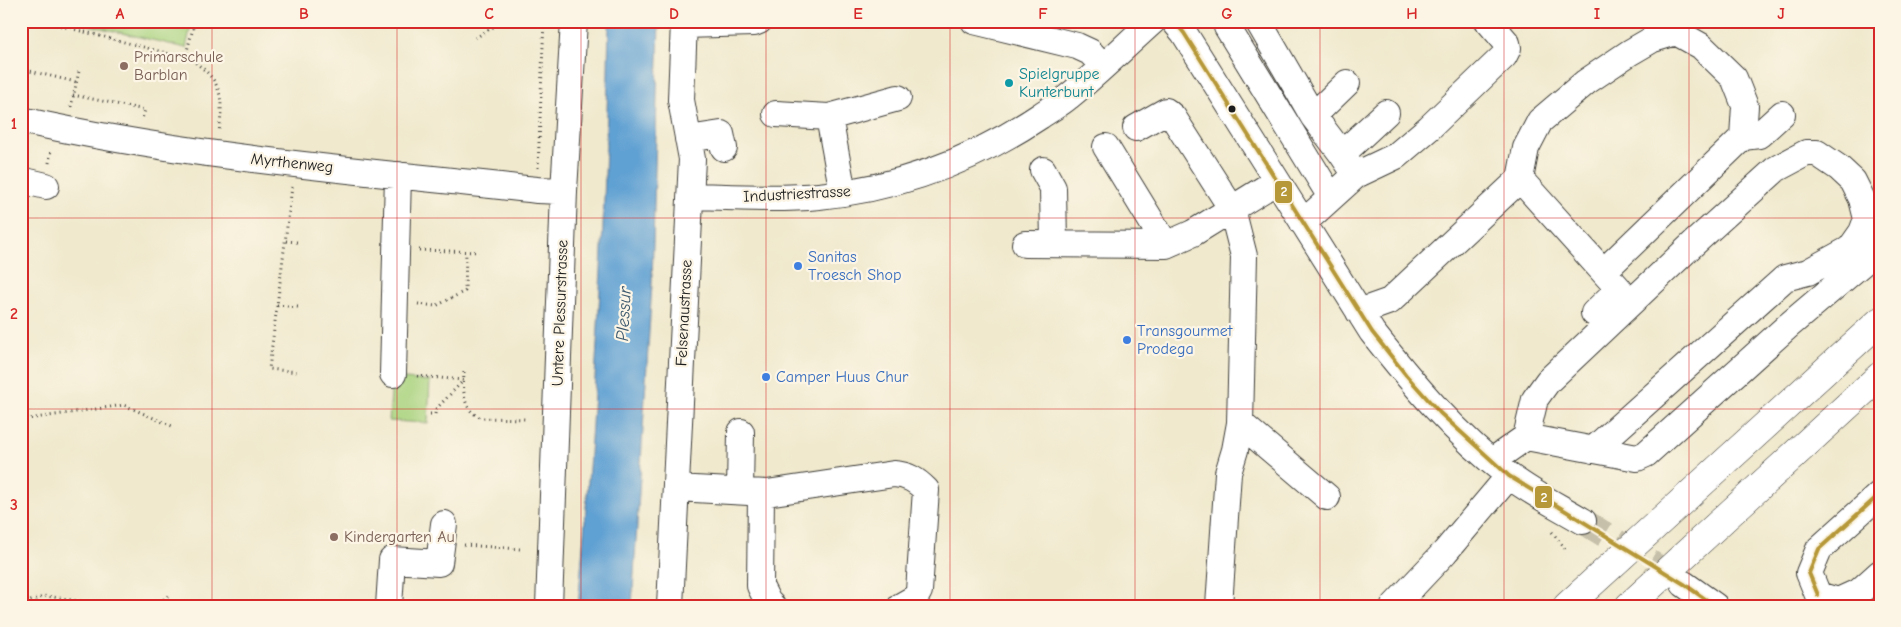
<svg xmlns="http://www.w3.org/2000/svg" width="1901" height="627" font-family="'Comic Neue',sans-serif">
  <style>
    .green { fill: #a9d37f; stroke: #62784e }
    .water { fill: #60a1d3; stroke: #3e5e78 }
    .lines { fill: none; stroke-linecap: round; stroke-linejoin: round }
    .minor-tunnel { stroke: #c6c0aa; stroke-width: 26; stroke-dasharray: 26 13; stroke-linecap: butt }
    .minor-casing { stroke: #3c3b37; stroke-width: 28 }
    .highway-casing { stroke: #3c3b37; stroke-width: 29 }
    .path { stroke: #3c3b37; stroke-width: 3; stroke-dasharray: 1 4; stroke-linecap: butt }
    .minor { stroke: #fff; stroke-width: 26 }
    .highway { stroke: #fff; stroke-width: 28 }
    .bus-1-casing { stroke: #fcf5e5; stroke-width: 8 }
    .bus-1 { stroke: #b69839; stroke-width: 4 }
    .grid { fill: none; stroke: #d62828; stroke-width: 1; stroke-opacity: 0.55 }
    .education-dot { fill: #8d6e63; stroke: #fcf5e5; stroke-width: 2 }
    .culture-dot { fill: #0f9aa8; stroke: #fcf5e5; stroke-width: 2 }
    .bus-dot { fill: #1c1c1c; stroke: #fcf5e5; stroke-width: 2 }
    .shop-dot { fill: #3f7fe0; stroke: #fcf5e5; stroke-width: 2 }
    .labels { text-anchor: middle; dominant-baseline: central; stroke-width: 4.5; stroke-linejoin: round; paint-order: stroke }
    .education-label { font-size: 16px; fill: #785e54; stroke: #fcf5e5; text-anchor: start }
    .culture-label { font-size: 16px; fill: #0d838f; stroke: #fcf5e5; text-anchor: start }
    .street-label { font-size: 16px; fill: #1c1c1c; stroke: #fcf5e5 }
    .shop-label { font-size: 16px; fill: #366cbe; stroke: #fcf5e5; text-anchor: start }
    .water-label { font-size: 18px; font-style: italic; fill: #3b586e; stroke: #fcf5e5 }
    .line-badge { stroke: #fcf5e5; stroke-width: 2 }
    .badge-label { font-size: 14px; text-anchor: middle; font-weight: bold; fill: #fff }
    .neatline { fill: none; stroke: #d62828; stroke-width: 2 }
    .grid-label { font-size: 16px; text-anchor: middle; font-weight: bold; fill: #d62828 }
  </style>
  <rect width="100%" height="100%" fill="#fcf5e5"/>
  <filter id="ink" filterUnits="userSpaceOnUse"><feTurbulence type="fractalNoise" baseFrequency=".02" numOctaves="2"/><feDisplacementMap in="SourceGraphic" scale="10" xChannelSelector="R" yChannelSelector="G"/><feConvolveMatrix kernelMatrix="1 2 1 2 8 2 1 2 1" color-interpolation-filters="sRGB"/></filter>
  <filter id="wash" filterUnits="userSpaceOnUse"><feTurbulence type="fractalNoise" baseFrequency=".0096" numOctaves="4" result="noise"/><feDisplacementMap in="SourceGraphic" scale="20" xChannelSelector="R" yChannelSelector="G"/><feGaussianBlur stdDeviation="1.12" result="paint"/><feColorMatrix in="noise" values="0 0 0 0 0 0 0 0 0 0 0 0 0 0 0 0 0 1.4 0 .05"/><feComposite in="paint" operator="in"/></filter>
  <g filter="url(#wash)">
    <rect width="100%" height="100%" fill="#f0e9ce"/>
    <path class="green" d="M 80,21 L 192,21 L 186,48 L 80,23 Z
      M 392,378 L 430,381 L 428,423 L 389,421 Z"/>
    <path class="water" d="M 609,21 L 659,21 L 652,284 L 632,606 L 578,606 C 595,411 606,216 609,21 Z"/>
  </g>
  <g filter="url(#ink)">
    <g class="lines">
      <path class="minor-tunnel" d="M 1583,521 L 1684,584"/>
      <g class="minor-casing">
        <path id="minor" d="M 974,21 L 1077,46 L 1090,52 L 1103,66
          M 1174,21 L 1184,33 L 1372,332 C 1413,384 1456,435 1508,475 C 1531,493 1558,506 1583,521
          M 1226,21 L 1227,27 L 1331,197
          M 1258,21 L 1313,116 L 1342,154 L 1356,175
          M 684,25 L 754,23 L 759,21
          M 776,114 L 829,117 L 843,193
          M 1313,116 L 1347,83
          M 829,117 L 898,98
          M 21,120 C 191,158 365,171 537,190 L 564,191
          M 1136,128 L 1166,111 L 1173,117 L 1232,209 L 1244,256 L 1240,423 L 1235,450 L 1228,473 L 1219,606
          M 688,139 L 721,134 L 724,148
          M 1106,147 L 1166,245
          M 1342,154 L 1386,113
          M 1043,170 L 1053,188 L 1054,244
          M 1520,179 L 1526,148 L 1540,121 L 1586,82 L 1629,53 L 1653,39 L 1676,32 L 1701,46 L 1734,78 L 1745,106 L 1743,137
          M 21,180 L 46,186
          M 691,196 C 733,197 777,200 819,196 C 899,188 974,160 1040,116 C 1050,109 1060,104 1068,97 C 1098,73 1125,46 1153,21
          M 1303,223 L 1356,175 L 1396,156 L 1429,128 L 1504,56 L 1508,48 L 1507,43 L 1488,21
          M 1025,244 L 1166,245 L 1193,233 L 1277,181
          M 1604,271 L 1743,137 L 1759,135 L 1782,114
          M 1359,312 L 1390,301 L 1520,179 L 1619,289 L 1594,313
          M 393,374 L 398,175
          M 1240,423 L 1327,497
          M 1526,437 L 1535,399 L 1548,381 L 1693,244 L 1776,169 L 1806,153 L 1817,153 L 1839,168 L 1853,181 L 1862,199 L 1867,219 L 1862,232 L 1850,249 L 1808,272 L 1785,278 L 1593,450
          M 1492,461 L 1526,437 L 1637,458 L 1646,454 L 1788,326 L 1880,248
          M 676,488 L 767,493 L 894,474 C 908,475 916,480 926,490 L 919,591 L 915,598 L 901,606
          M 740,491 L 741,432
          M 761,493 L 760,586 L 768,602 L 772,606
          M 1684,584 L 1715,606
          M 1818,595 L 1809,573 L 1819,549 L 1880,494
          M 1818,595 L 1838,601 L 1860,591 L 1880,573
          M 389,606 L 392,560 L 439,563 L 444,524
          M 549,606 L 564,191 L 574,21
          M 670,606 L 692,159 L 681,100 L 684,21
          M 1394,606 L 1445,552 L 1509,476"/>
      </g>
      <g class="highway-casing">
        <path id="highway" d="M 1567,606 L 1880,321
          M 1629,606 L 1880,376"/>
      </g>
      <path class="path" d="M 55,21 L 54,24 L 190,59 C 222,80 224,96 219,132
        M 475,38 L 495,26 L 511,22
        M 185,58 L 195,21
        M 21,69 L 76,82
        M 73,95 L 145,110 L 142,119
        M 71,107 L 79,71
        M 49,163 L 51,150
        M 538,168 L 544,21
        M 292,187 L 269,369 L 299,372
        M 286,241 L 297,242
        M 419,250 L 479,252
        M 418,304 L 436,306 L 465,291 L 466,252
        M 277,305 L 298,307
        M 464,372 C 463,391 462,411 482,418 L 526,419
        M 417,376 L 463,380
        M 430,414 L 435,414 L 436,409 L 463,381
        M 21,420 L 124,405 L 172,426
        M 1552,532 L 1567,551
        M 464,545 L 520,549
        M 21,604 L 46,596 L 111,606
        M 156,606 L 168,596"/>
      <use href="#minor" class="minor"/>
      <use href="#highway" class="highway"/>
      <g class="bus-1-casing">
        <path id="bus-1" d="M 1174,21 L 1184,33 L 1372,332 L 1406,375 L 1440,413 L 1509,476 L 1684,584 L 1715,606
          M 1818,595 L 1809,573 L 1819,549 L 1880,494"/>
      </g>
      <use href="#bus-1" class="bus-1"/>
    </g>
  </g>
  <path class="grid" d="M 212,21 L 212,606M 397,21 L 397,606M 581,21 L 581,606M 766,21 L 766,606M 950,21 L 950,606M 1135,21 L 1135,606M 1320,21 L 1320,606M 1504,21 L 1504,606M 1689,21 L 1689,606M 21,218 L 1880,218M 21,409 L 1880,409"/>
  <g class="education-dot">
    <circle cx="124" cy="66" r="5"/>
    <circle cx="334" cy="537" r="5"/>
  </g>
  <circle class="culture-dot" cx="1009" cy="83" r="5"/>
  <circle class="bus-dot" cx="1232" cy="109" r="4.5"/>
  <g class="shop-dot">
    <circle cx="798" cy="266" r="5"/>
    <circle cx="1127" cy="340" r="5"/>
    <circle cx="766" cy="377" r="5"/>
  </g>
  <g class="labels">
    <g class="education-label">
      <text x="134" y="57">Primarschule<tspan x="134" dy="18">Barblan</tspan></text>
      <text x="344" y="537">Kindergarten Au</text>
    </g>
    <g class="culture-label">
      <text x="1019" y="74">Spielgruppe<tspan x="1019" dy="18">Kunterbunt</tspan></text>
    </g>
    <g class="street-label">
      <text transform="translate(292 163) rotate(6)">Myrthenweg</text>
      <text transform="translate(797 194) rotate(-3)">Industriestrasse</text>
      <text transform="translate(560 313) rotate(-88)">Untere Plessurstrasse</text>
      <text transform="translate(684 313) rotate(-87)">Felsenaustrasse</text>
    </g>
    <g class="shop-label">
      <text x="808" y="257">Sanitas<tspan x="808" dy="18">Troesch Shop</tspan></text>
      <text x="1137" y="331">Transgourmet<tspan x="1137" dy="18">Prodega</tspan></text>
      <text x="776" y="377">Camper Huus Chur</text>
    </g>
    <g class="water-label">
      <text transform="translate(624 314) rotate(-87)">Plessur</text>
    </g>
  </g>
  <g class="line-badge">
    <rect x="1274" y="180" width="19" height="24" rx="5" fill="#b69839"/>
    <rect x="1534" y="485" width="19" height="24" rx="5" fill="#b69839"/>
  </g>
  <g class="badge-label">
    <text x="1284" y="196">2</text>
    <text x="1544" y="502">2</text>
  </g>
  <rect width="1901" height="627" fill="none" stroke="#fcf5e5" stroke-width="55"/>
  <rect x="28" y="28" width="1846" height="572" class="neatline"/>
  <g class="grid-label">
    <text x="120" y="19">A</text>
    <text x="304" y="19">B</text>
    <text x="489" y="19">C</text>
    <text x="674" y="19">D</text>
    <text x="858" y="19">E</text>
    <text x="1043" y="19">F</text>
    <text x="1227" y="19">G</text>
    <text x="1412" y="19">H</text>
    <text x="1597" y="19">I</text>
    <text x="1781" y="19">J</text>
    <text x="14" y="129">1</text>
    <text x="14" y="319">2</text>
    <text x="14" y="510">3</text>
  </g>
</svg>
